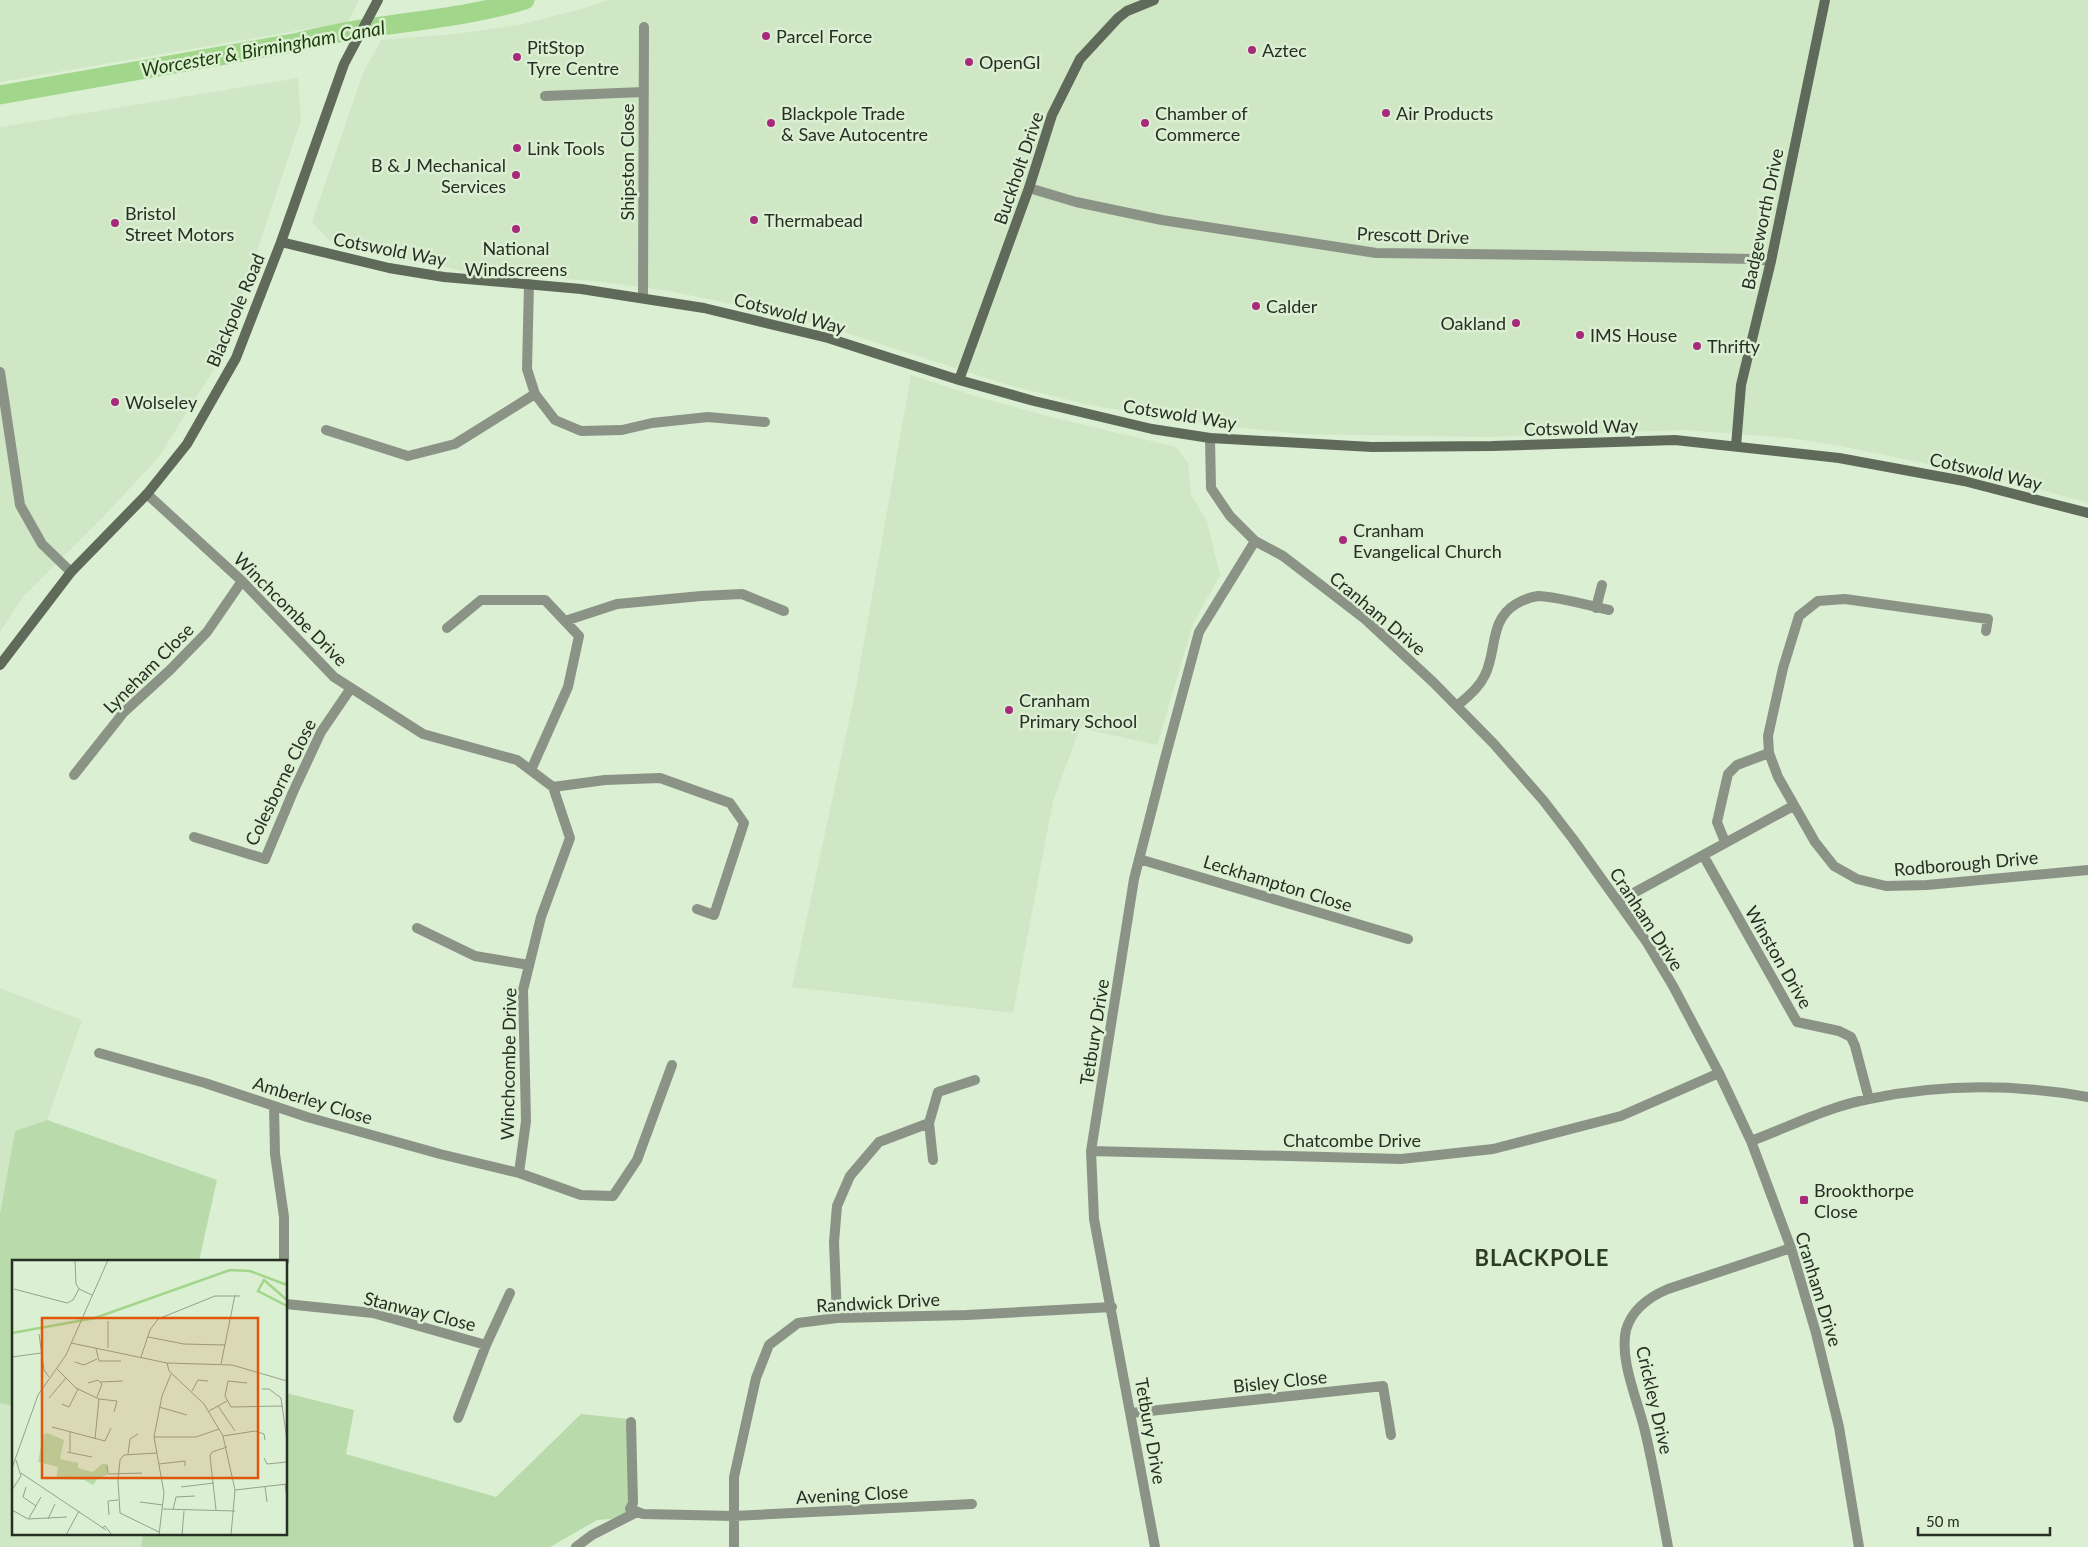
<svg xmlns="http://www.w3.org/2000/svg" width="2088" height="1547" font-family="Lato,sans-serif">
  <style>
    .built { fill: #cfe7c4 }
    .green { fill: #b9daaa }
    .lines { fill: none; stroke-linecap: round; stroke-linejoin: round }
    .canal { stroke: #a2d68a; stroke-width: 19 }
    .street { stroke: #8b9387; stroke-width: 10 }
    .secondary { stroke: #5f6a5a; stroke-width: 10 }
    .poi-dot { fill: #a7297a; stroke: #dbefd3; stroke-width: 2 }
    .labels { text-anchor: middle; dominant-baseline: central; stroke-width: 5; stroke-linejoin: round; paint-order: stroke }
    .poi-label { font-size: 18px; fill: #272e23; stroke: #dbefd3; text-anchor: start }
    .street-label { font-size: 18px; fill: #272e23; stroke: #dbefd3 }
    .water-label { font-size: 19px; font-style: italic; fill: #1b3c06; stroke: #dbefd3 }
    .district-label { font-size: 22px; font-weight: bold; letter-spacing: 1px; fill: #2c3c25; stroke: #dbefd3 }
    .inset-river { fill: none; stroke: #a2d68a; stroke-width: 2.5 }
    .inset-road { fill: none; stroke: #93a28d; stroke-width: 1 }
    .view { fill: #de570d; fill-opacity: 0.15; stroke: #de570d; stroke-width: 2.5 }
    .inset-edge { fill: none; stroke: #272e23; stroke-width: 2.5 }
  </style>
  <rect width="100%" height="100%" fill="#dbefd3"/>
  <path class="built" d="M 0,0 L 359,0 L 348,22 L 0,82 Z
    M 608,0 L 2088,0 L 2088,503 L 2014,482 L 1841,446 L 1789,438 L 1685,430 L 1490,437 L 1299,434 L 1216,425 L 1153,416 L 1085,404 L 1008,385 L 828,327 L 718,301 L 664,290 L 594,281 L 464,271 L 385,255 L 332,243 L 312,222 L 363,73 L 381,40 L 456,34 L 519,25 L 585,8 Z
    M 298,78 L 301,120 L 221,358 L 158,458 L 104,516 L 22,598 L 0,632 L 0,127 Z
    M 911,375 L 975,396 L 1047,416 L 1176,447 L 1188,463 L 1191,495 L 1207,521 L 1220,575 L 1193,624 L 1157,745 L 1080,728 L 1053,801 L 1013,1013 L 792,987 L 855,693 Z
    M 0,988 L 82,1020 L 47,1120 L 15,1131 L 0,1214 Z
    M 0,1403 L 14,1406 L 14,1533 L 143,1533 L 141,1547 L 0,1547 Z"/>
  <path class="green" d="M 47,1120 L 217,1180 L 199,1261 L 14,1261 L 14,1406 L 0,1403 L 0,1214 L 15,1131 Z
    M 286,1393 L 354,1410 L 346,1454 L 496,1497 L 581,1414 L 629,1419 L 633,1517 L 597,1520 L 550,1547 L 141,1547 L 143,1533 L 286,1533 Z"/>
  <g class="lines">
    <path class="canal" d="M 0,95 L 299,42 C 373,22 452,22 525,0"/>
    <path class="street" d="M 545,96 L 643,92
      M 1029,188 L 1076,202 L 1162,220 L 1376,253 L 1545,255 L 1753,259 L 1771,261
      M 529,284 L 527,369 L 535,394 L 555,420 L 581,431 L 622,430 L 652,423 L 708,417 L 765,422
      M 643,297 L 644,27
      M 0,372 L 20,505 L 42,544 L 71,572
      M 326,430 L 408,456 L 455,444 L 535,394
      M 1210,438 L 1211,488 L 1230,516 L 1255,541 L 1283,556 L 1365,619 L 1433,682 L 1494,744 L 1543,800 L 1573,839 L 1646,941 L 1673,986 L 1719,1073 L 1751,1141 L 1791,1248 L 1816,1333 L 1839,1427 L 1859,1547
      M 147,494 L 242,581 L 334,677 L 423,734 L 517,760 L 553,787 L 570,838 L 541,917 L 523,990 L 526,1121 L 519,1173
      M 1596,608 L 1602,585
      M 565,621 L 617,604 L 701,596 L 742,594 L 784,611
      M 447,628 L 481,600 L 545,600 L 579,636 L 568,687 L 531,770
      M 1986,631 L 1988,619 L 1845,599 L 1818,601 L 1799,616 L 1783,668 L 1768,736 L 1769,753 L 1778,777 L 1815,842 L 1834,866 L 1857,879 L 1886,886 L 1927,885 L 2088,870
      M 1457,706 C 1467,697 1479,688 1485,675 C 1497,651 1489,620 1516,604 C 1523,600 1530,597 1538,596 C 1555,596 1591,606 1609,610
      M 74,775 L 124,712 L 170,670 L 207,632 L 242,581
      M 553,787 L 605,780 L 660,778 L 730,803 L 744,823 L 714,915 L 697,909
      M 194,837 L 265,859 L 293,792 L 321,732 L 351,688
      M 1725,842 L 1717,822 L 1728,774 L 1737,765 L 1769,753
      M 1703,855 L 1797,1022 L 1839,1031 L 1851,1037 L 1855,1046 L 1869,1099
      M 1139,859 L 1408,939
      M 1619,901 L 1793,806
      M 417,928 L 475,956 L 529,965
      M 99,1053 L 205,1083 L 307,1117 L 440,1154 L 519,1173 L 581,1195 L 613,1196 L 637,1160 L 672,1065
      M 274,1106 L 275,1154 L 284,1217 L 284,1261
      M 1751,1141 C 1789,1127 1830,1106 1869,1099 C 1940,1084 2016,1084 2088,1097
      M 1091,1151 L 1401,1159 L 1493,1149 L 1621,1116 L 1719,1073
      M 933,1160 L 929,1123 L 938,1092 L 975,1080
      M 286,1304 L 373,1313 L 486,1345
      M 837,1318 L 834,1242 L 837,1206 L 850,1176 L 879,1142 L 929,1123
      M 1131,1413 L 1383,1386 L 1391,1435
      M 458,1418 L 486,1345 L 510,1293
      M 631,1422 L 633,1503 L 630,1509 L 643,1514 L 734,1516 L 972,1504
      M 576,1547 L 592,1535 L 637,1512
      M 734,1547 L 734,1477 L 756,1378 L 769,1345 L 798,1323 L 837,1318 L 967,1315 L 1112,1307
      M 1155,1547 L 1094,1219 L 1091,1151 L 1134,879 L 1164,762 L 1199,632 L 1255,541
      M 1668,1547 C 1661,1508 1654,1469 1645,1431 C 1638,1401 1619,1360 1626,1330 C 1632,1309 1649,1297 1668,1289 L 1791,1248"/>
    <path class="secondary" d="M 281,242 L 389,268 L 444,277 L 581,289 L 704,308 L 828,338 L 959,380 L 1034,401 L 1152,429 L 1210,438 L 1372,447 L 1492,446 L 1675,440 L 1839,458 L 1964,481 L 2088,513
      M 959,380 L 1029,188 L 1052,115 L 1080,59 L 1118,18 L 1127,11 L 1154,0
      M 1736,446 L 1741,385 L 1771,261 L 1825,0
      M 0,665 L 71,572 L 147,494 L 187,444 L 236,358 L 281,242 L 344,64 L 378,0"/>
  </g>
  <g class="poi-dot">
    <circle cx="766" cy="36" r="5"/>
    <circle cx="1252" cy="50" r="5"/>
    <circle cx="517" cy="57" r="5"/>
    <circle cx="969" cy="62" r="5"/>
    <circle cx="1386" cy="113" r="5"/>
    <circle cx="771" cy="123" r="5"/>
    <circle cx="1145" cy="123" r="5"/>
    <circle cx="517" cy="148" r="5"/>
    <circle cx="516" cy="175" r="5"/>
    <circle cx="754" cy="220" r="5"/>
    <circle cx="115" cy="223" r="5"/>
    <circle cx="516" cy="229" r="5"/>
    <circle cx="1256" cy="306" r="5"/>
    <circle cx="1516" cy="323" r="5"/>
    <circle cx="1580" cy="335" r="5"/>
    <circle cx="1697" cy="346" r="5"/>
    <circle cx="115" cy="402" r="5"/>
    <circle cx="1343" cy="540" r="5"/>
    <circle cx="1009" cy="710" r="5"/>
    <rect x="1799" y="1195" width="10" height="10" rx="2.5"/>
  </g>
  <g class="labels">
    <g class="poi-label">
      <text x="776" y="36">Parcel Force</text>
      <text x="527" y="47">PitStop<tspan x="527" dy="21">Tyre Centre</tspan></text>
      <text x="1262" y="50">Aztec</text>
      <text x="979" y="62">OpenGI</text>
      <text x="781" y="113">Blackpole Trade<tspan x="781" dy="21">&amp; Save Autocentre</tspan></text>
      <text x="1155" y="113">Chamber of<tspan x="1155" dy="21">Commerce</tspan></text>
      <text x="1396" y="113">Air Products</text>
      <text x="527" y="148">Link Tools</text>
      <text x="506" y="165" text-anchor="end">B &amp; J Mechanical<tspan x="506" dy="21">Services</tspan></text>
      <text x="125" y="213">Bristol<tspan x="125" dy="21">Street Motors</tspan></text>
      <text x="764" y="220">Thermabead</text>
      <text x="516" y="248" text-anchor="middle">National<tspan x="516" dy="21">Windscreens</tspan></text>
      <text x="1266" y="306">Calder</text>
      <text x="1506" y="323" text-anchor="end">Oakland</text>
      <text x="1590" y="335">IMS House</text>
      <text x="1707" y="346">Thrifty</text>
      <text x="125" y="402">Wolseley</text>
      <text x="1353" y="530">Cranham<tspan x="1353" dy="21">Evangelical Church</tspan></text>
      <text x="1019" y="700">Cranham<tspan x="1019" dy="21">Primary School</tspan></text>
      <text x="1814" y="1190">Brookthorpe<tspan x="1814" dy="21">Close</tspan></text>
    </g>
    <g class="street-label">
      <text transform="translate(627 162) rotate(-90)">Shipston Close</text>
      <text transform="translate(1018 168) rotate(-71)">Buckholt Drive</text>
      <text transform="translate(1762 219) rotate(-78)">Badgeworth Drive</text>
      <text transform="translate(1413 235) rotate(2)">Prescott Drive</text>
      <text transform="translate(390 249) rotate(11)">Cotswold Way</text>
      <text transform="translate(235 310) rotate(-67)">Blackpole Road</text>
      <text transform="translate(790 313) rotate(15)">Cotswold Way</text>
      <text transform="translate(1180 414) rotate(9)">Cotswold Way</text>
      <text transform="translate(1581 427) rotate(-2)">Cotswold Way</text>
      <text transform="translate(1986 471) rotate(13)">Cotswold Way</text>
      <text transform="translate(291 609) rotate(45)">Winchcombe Drive</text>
      <text transform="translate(1378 613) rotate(40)">Cranham Drive</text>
      <text transform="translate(148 668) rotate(-45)">Lyneham Close</text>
      <text transform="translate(280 782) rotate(-64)">Colesborne Close</text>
      <text transform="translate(1966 863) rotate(-5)">Rodborough Drive</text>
      <text transform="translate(1278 883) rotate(17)">Leckhampton Close</text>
      <text transform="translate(1647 919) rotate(57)">Cranham Drive</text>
      <text transform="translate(1779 957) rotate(60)">Winston Drive</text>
      <text transform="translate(1094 1032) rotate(-81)">Tetbury Drive</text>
      <text transform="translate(508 1064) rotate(-89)">Winchcombe Drive</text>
      <text transform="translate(313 1100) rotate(17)">Amberley Close</text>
      <text x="1352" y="1140">Chatcombe Drive</text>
      <text transform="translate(1819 1289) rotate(73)">Cranham Drive</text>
      <text transform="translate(878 1302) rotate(-3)">Randwick Drive</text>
      <text transform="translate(420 1311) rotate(14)">Stanway Close</text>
      <text transform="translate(1280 1381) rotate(-6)">Bisley Close</text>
      <text transform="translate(1655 1400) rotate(77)">Crickley Drive</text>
      <text transform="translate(1151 1431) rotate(80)">Tetbury Drive</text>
      <text transform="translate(852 1494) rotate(-3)">Avening Close</text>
    </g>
    <g class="water-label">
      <text transform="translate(263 48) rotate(-10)">Worcester &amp; Birmingham Canal</text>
    </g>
    <g class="district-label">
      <text x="1542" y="1257">BLACKPOLE</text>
    </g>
  </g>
  <g transform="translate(12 1260)">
    <rect width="275" height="275" fill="#dbefd3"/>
    <path d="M 35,173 L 52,180 L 48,199 L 66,203 L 66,208 L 81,212 L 90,204 L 95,204 L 95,215 L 86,218 L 81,225 L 72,220 L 44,219 L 46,207 L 26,202 L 31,175 Z" fill="#b9daaa"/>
    <path class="inset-river" d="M 275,40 L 252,20 L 246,31 L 275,46M 0,73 L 83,58 L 218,10 L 238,11 L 275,25"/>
    <path class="inset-road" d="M 63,0 L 64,24 L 67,29 L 80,35M 2,29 L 55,43 L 61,40 L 67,29M 27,74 L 32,110 L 37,117M 136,77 L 172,84 L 213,85M 59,83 L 155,103 L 220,105 L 275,121M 96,88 L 96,61M 84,89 L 87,101 L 109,101M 0,97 L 29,93M 129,97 L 138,70 L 146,59 L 203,36 L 228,36M 63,102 L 72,105 L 85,99M 155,103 L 157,111 L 192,144 L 211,176 L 223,230 L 219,275M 209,104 L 223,35M 45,109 L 64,128 L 87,139 L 83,179M 88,122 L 111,121M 76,123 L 86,120 L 90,124 L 85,137M 235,123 L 216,121 L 213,136 L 219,147 L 271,146M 250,129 L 257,129 L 269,138 L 275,180M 180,131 L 186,120 L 196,121M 37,138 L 54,118M 87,139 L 105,141 L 102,152M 50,144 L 57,147 L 66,129M 206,146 L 223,171M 147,147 L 175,155M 197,151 L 215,141M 40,167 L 93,181 L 99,168M 58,172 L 58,192M 211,176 L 243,171 L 252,174 L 253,180M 142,177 L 184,177 L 207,169M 55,192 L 80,197M 145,193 L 112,195 L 108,200 L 106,220 L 108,253 L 147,272M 116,194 L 118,179 L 126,174M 252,198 L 255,204 L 275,202M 147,204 L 173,201 L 173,206M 95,205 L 96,214 L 130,213M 0,208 L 26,135 L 54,95 L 96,0M 9,213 L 94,270M 273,224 L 275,239M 14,227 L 11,237 L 24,246M 169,227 L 202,223M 253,227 L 255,242M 0,230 L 9,216 L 4,200M 223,230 L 275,224M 128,242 L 151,245M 151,249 L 223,251M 0,250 L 16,259 L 55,257M 161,250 L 164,237 L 183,236M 204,250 L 198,196 L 200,192 L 215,187M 97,255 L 96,241 L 106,240M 17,258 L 29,237M 36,259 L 43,244M 90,268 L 93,266 L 100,275M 54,275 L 67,251M 147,275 L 152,233 L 142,177 L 150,136 L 159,114M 170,275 L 172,251"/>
    <path class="view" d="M 30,58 L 246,58 L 246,218 L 30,218 Z"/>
    <rect width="275" height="275" class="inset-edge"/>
  </g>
  <path d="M1918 1527v8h132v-8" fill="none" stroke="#272e23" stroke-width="2.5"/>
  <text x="1926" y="1527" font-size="15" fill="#272e23" stroke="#dbefd3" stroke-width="4" paint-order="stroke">50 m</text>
</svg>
